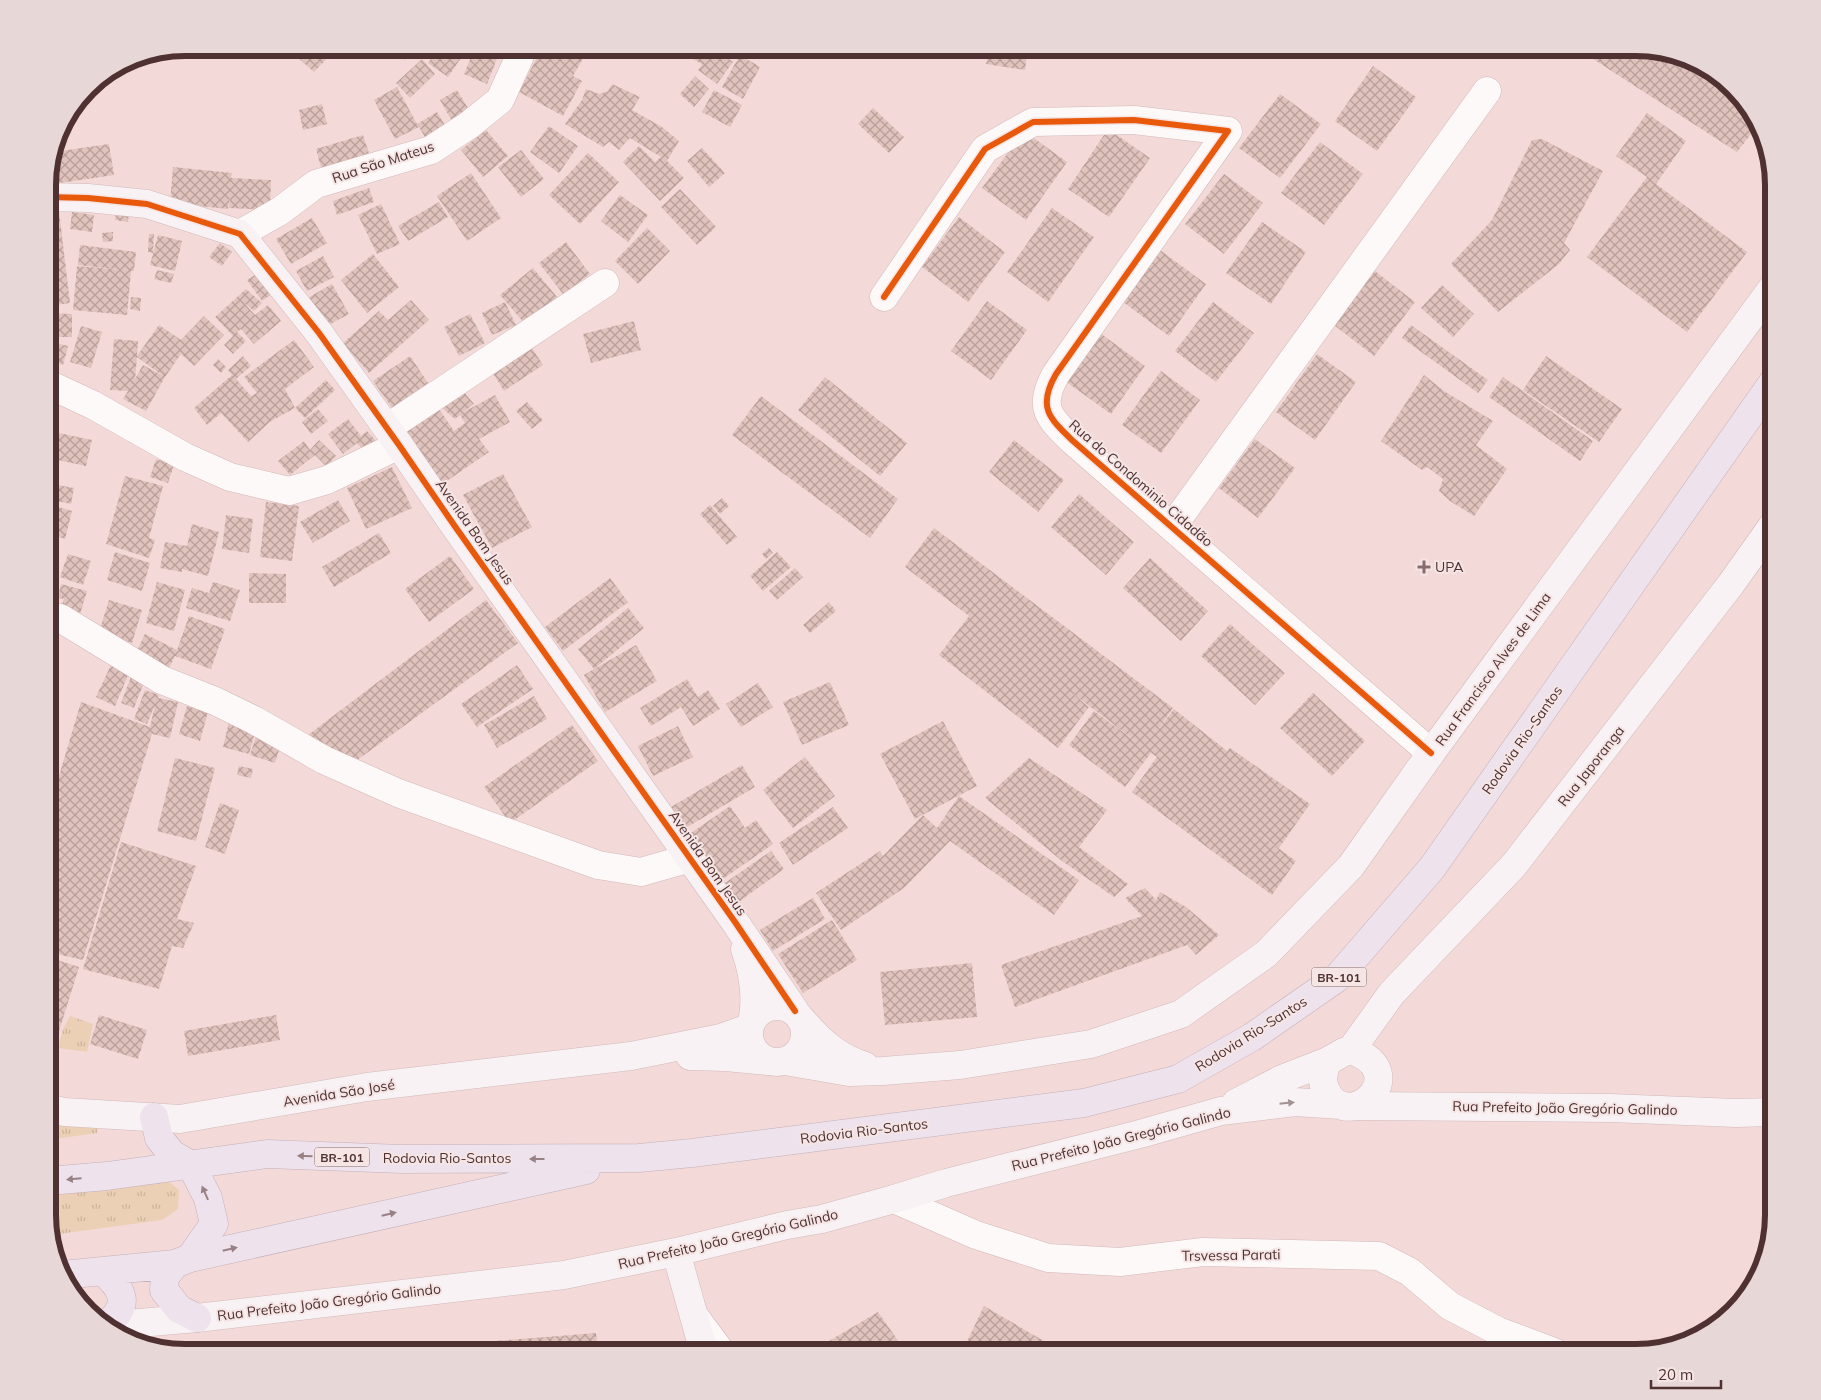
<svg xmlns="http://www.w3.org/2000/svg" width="1821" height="1400" font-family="Mulish,sans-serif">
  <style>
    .park { fill: url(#park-tufts) }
    .building { fill: url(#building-cross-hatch); fill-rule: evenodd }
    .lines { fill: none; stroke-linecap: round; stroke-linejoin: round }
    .street-casing { stroke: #d2b8b8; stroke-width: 29 }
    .secondary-casing { stroke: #d2b8b8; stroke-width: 29 }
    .highway-casing { stroke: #c4afb8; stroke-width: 29 }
    .street { stroke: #fdf9f9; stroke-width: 28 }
    .secondary { stroke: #f8f2f5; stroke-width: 28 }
    .highway { stroke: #eee2ec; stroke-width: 28 }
    .cycleway-casing { stroke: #f5e5e5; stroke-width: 9 }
    .cycleway { stroke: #e8590c; stroke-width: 6 }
    .oneway { fill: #a49293 }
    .oneway2 { fill: #978185 }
    .poi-dot { fill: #886c6c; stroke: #f5e5e5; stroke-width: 2 }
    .labels { text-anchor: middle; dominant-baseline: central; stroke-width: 4; stroke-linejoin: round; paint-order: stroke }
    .shield { fill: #f5e5e5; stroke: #816767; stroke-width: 1 }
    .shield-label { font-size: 12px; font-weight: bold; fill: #4f3131 }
    .street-label { font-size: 14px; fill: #4f3131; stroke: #f5e5e5 }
    .poi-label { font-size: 14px; fill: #4f3131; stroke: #f5e5e5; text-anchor: start }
    .rim { fill: none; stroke: #4f3131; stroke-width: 6 }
  </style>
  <defs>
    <pattern id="park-tufts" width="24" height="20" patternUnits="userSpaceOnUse" patternTransform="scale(1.25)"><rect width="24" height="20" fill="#ebd0b5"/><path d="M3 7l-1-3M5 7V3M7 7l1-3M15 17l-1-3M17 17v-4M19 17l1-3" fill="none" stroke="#cbb39c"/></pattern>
    <pattern id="building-cross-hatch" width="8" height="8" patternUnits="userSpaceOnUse" patternTransform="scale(1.25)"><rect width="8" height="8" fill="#e0c3bd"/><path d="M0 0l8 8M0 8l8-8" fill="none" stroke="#b89f9a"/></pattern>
  </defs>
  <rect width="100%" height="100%" fill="#f3dad9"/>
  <path class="park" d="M 70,1016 L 93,1024 L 87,1052 L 58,1048 L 63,1029 Z
    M 48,1118 L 97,1119 L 97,1133 L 48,1140 Z
    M 167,1180 L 179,1190 L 178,1209 L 162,1220 L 51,1235 L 48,1224 L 48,1191 Z"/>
  <path class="building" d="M 287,48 L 337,48 L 314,72 Z
    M 392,48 L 417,48 L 405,60 Z
    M 439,48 L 453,48 L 463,55 L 448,77 L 428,63 Z
    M 475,48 L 498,56 L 487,84 L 464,74 Z
    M 542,48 L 565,48 L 584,57 L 573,76 L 582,81 L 563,116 L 519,92 Z
    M 672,48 L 713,48 L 733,62 L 717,84 L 698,70 L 702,64 Z
    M 989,48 L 1028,48 L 1025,70 L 986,64 Z
    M 1198,48 L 1223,48 L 1223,51 L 1198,50 Z
    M 1576,48 L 1636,48 L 1680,55 L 1720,76 L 1759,124 L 1737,152 Z
    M 740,55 L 760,67 L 743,99 L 722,87 Z
    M 422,59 L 435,74 L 410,98 L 396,83 Z
    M 1373,66 L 1416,97 L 1377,151 L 1335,121 Z
    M 695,76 L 709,89 L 694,107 L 680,94 Z
    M 612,84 L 640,97 L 632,110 L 662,127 L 679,141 L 667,161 L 684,178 L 660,201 L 623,162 L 639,146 L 655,162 L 661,157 L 630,138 L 619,150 L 609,142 L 603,147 L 565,124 L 582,100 L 586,89 L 599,94 L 608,91 Z
    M 397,87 L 417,124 L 437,112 L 448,130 L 428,142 L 419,127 L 395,139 L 374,100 Z
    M 457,90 L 471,113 L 453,123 L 440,100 Z
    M 714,90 L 742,105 L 730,127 L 702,112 Z
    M 1280,94 L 1321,124 L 1280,178 L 1239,148 Z
    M 322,104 L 327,124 L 303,130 L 299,110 Z
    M 873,108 L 904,137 L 889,153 L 858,124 Z
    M 1647,113 L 1686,141 L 1656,184 L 1747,252 L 1687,332 L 1587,257 L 1647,177 L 1616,156 Z
    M 549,126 L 578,146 L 559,173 L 530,152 Z
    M 1108,129 L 1150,158 L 1109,217 L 1068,189 Z
    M 486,130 L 508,156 L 483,177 L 461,150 Z
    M 1024,131 L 1067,162 L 1026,220 L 982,188 Z
    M 363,135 L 370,156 L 322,171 L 316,149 Z
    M 1542,139 L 1603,171 L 1564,243 L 1570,250 L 1559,264 L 1498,312 L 1451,264 L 1492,220 L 1532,140 Z
    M 1320,142 L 1363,174 L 1324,225 L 1281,193 Z
    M 109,144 L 114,175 L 53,184 L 51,166 L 54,152 Z
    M 702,148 L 725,173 L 709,187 L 687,161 Z
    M 521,150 L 544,179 L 521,197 L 498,167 Z
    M 588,153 L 619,182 L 580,224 L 549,195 Z
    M 173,167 L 232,173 L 231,178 L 271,180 L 270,210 L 229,208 L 230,194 L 228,209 L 170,203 Z
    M 471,173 L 501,218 L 467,241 L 437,196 Z
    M 1224,174 L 1263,203 L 1224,254 L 1185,224 Z
    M 369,188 L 374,202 L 337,215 L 333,201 Z
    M 680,189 L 716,227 L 697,245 L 661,207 Z
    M 620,195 L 648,215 L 628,242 L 601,221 Z
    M 439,202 L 448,217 L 408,241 L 398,226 Z
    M 381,204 L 400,244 L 377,254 L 358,215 Z
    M 1052,208 L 1094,237 L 1048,302 L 1007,272 Z
    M 59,211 L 70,303 L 48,306 L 48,212 Z
    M 116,211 L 129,212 L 128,222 L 115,220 Z
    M 72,212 L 94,215 L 92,232 L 70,229 Z
    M 959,217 L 1005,252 L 968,302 L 922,267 Z
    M 312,218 L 327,243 L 291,264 L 276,239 Z
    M 1262,222 L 1306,252 L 1271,304 L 1226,273 Z
    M 647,228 L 670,251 L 638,284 L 615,261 Z
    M 113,232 L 113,241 L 103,242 L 102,233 Z
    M 149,234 L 154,234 L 153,253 L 148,252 Z
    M 158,235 L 182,241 L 175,271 L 150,265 Z
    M 566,242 L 590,274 L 563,294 L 539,263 Z
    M 220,243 L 232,252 L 222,266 L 209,257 Z
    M 80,245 L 136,252 L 134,271 L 131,271 L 127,315 L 73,310 L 77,266 L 124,270 L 78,265 Z
    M 1160,250 L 1206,284 L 1169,336 L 1123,302 Z
    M 373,254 L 399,287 L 367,313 L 341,280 Z
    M 323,256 L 334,277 L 307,291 L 296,271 Z
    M 533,268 L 557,297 L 525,324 L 500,295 Z
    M 157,270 L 174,274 L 171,283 L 154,279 Z
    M 1375,271 L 1415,302 L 1374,356 L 1334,325 Z
    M 258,273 L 273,293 L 262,301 L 247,280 Z
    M 332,284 L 349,314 L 323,328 L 306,299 Z
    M 1442,285 L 1474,314 L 1453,337 L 1421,308 Z
    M 246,289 L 262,303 L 254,311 L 244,303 L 255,315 L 268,305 L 281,321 L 254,344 L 241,329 L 237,332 L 246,341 L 233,354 L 224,345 L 233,336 L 215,317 Z
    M 131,297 L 141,298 L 140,311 L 130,309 Z
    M 411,300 L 429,320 L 369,373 L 343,343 L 379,311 L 388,320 Z
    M 987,301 L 1027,330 L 991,380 L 951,351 Z
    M 505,302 L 516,325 L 492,335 L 482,313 Z
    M 1213,302 L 1254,333 L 1216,382 L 1175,351 Z
    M 48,313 L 72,314 L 72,337 L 48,337 Z
    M 470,314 L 485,343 L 459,356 L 444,327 Z
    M 204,316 L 224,335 L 194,366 L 181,354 L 165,377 L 146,411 L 123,399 L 128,391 L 110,390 L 114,339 L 138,341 L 137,356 L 159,325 L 181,340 ZM 137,357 L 163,376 L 143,365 L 135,379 Z
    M 634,321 L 641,350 L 591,363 L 583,334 Z
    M 1411,325 L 1488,380 L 1478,393 L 1402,338 Z
    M 81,326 L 102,332 L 91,368 L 70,362 Z
    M 1100,333 L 1145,366 L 1111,414 L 1065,381 Z
    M 294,340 L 314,367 L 285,389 L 295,408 L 326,380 L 335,390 L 305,418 L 295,408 L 271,421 L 248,442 L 221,413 L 207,425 L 194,408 L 232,375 L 228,370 L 243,356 L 251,366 L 236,379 L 251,396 L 257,393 L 244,377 Z
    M 48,341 L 68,346 L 63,365 L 48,361 Z
    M 530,345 L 543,365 L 504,391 L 491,370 Z
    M 1317,354 L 1356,382 L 1315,440 L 1276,412 Z
    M 410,356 L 428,383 L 392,408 L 373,381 Z
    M 1546,356 L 1622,409 L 1599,442 L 1523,390 Z
    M 218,359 L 226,367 L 221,373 L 213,365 Z
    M 1161,371 L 1200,400 L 1161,453 L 1122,425 Z
    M 1424,375 L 1444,391 L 1493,421 L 1476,445 L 1507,469 L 1474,516 L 1450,501 L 1439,491 L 1443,479 L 1427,467 L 1422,470 L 1381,441 Z
    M 825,377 L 907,443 L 880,476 L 798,410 Z
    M 1503,377 L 1593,441 L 1580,461 L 1489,397 Z
    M 48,390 L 57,393 L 48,422 Z
    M 464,392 L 474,404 L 462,413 L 495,395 L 510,422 L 479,439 L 489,452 L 441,485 L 405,432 L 439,409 L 454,431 L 465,423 L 460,415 L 455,419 L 441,407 Z
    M 761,396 L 898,499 L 870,538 L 732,435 Z
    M 527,402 L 543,420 L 532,429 L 516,411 Z
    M 318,409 L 328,421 L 311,434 L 302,422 Z
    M 348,419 L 361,436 L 367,431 L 377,442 L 366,453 L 357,443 L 343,454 L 328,434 Z
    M 54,432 L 92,440 L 86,466 L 48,458 Z
    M 1255,439 L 1295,468 L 1258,518 L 1219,488 Z
    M 319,440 L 336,456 L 326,466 L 315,455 L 290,475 L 278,461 L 304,441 L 310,450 Z
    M 1014,440 L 1064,480 L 1038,512 L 989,472 Z
    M 156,459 L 174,465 L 168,483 L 150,477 Z
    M 392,467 L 412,508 L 366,529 L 347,488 Z
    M 503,474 L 532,527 L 492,548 L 463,495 Z
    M 125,476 L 163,486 L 149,538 L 155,540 L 149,558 L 106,544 Z
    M 48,483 L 74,488 L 71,504 L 48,499 Z
    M 1079,494 L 1134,542 L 1106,575 L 1051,527 Z
    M 722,498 L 729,506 L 720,514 L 713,506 Z
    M 338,500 L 350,521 L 313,543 L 300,522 Z
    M 266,502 L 299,506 L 292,561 L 260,557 Z
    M 48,504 L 72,511 L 65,539 L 48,534 Z
    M 710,505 L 737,537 L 727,545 L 700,514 Z
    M 226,515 L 253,519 L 249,553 L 222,549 Z
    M 192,524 L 219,532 L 208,576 L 182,569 L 182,572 L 160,568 L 165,542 L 187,546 Z
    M 934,528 L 1173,708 L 1157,731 L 1174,709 L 1227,751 L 1230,748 L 1310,804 L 1279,848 L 1252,829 L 1296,861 L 1272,895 L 1132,792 L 1157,757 L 1151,753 L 1125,787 L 1069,745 L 1094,711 L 1145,748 L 1068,690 L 1089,707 L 1058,748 L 939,655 L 969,616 L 905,567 Z
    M 379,533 L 391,553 L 334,587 L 322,567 Z
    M 769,548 L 773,553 L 766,559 L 762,554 Z
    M 115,552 L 150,563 L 142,591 L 107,580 Z
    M 777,552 L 791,567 L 763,591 L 750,576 Z
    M 68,554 L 91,561 L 83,585 L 60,577 Z
    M 450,556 L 474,589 L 429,622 L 405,589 Z
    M 1150,558 L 1208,611 L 1181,641 L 1123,588 Z
    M 795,568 L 803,577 L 777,600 L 769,591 Z
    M 249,573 L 286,574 L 286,603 L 249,603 Z
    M 610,578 L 628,602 L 563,651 L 545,627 Z
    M 157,582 L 185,590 L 174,631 L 146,623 Z
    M 213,582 L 240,590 L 230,621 L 186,608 L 192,588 L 209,593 Z
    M 61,584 L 87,591 L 80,614 L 61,607 L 64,599 L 58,598 Z
    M 109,600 L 142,610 L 132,643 L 99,632 Z
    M 486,600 L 518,643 L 349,766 L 308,735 Z
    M 829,602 L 836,611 L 810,633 L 803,625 Z
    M 628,608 L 644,628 L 594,669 L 636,645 L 657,681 L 605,712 L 584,675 L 594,669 L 578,649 Z
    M 189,616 L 225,629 L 211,669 L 175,656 L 166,674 L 133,659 L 145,634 L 177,650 Z
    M 1230,624 L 1285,673 L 1255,705 L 1201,656 Z
    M 111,665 L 129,673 L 115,706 L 96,697 Z
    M 517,665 L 533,689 L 477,727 L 461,704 Z
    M 131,677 L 144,682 L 134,708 L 121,703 Z
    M 687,679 L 698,697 L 708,690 L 720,709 L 693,726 L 681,707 L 651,726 L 640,708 Z
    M 830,682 L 849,725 L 802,745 L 783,702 Z
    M 758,683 L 773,707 L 741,727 L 726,704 Z
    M 145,690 L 159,695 L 158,698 L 178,702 L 170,738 L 152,734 L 83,960 L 48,952 L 48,813 L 81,702 L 150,727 L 155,705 L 147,724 L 134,719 Z
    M 1313,693 L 1365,741 L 1332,776 L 1280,728 Z
    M 534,696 L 547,719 L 497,748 L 484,725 Z
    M 187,706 L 208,712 L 200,741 L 179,734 Z
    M 943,721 L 977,786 L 915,819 L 880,754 Z
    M 229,722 L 256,729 L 249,754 L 223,747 Z
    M 572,725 L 598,761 L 510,823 L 484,787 Z
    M 678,726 L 693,757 L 653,776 L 638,746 Z
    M 257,733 L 282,741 L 275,763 L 250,755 Z
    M 805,757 L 835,796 L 793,828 L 763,790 Z
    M 175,758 L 215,768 L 196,841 L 157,831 Z
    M 1029,758 L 1107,810 L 1079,847 L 1128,884 L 1114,897 L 1062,861 L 985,798 Z
    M 742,765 L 755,787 L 684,829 L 671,807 Z
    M 239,766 L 253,769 L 251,778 L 237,775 Z
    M 959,796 L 1079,880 L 1054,915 L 950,841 L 904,888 L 841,930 L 816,893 L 880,851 L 883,856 L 923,815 L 937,828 Z
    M 220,803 L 239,810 L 225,854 L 205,847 Z
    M 730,806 L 745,828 L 756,820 L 773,844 L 720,881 L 688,835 Z
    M 833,807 L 848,828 L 793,865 L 779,843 Z
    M 121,842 L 196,866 L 177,919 L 194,923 L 183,948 L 172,946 L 159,989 L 83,969 Z
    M 771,851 L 784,869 L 736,904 L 722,885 Z
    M 1145,888 L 1156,900 L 1160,892 L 1186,907 L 1219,935 L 1196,955 L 1187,945 L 1015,1007 L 1001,965 L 1142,916 L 1125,898 Z
    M 813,898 L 825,919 L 773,951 L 760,930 Z
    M 832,920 L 857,960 L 803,993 L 778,954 Z
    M 48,957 L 79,967 L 48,1067 Z
    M 972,963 L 977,1017 L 885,1025 L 880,972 Z
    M 99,1015 L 147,1030 L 138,1059 L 90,1044 Z
    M 276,1015 L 280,1040 L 188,1056 L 184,1031 Z
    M 984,1306 L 1056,1348 L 1054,1352 L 962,1352 Z
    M 878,1312 L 906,1352 L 813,1352 L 812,1351 Z
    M 596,1333 L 598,1352 L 432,1352 L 432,1346 Z"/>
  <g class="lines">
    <g class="street-casing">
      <path id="street" d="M 240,234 L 280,211 L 316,184 L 431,150 L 469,125 L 500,100 L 519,58 L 521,48
        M 884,297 L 985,149 L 1033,122 L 1134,120 L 1228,131 L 1056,374 C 1037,407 1049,418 1073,441 L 1431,753
        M 48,384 L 93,405 L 185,457 L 230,477 L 289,491 L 327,480 L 399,445
        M 387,428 L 605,283
        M 1172,527 L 1487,91
        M 48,615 L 60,618 L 162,680 L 215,701 L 254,720 L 324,760 L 398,793 L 598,865 L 641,872 L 690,858
        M 894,1199 L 976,1235 L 1048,1258 L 1120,1262 L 1203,1252 L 1379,1256 L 1410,1272 L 1450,1306 L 1498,1331 L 1554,1352
        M 695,1317 L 721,1352"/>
    </g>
    <g class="secondary-casing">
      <path id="secondary" d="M 48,197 L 88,198 L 147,204 L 240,234 L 319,333 L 399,445 L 454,525 L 735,922 L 795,1011
        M 745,949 C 753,972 757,993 753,1017
        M749 1034a28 28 0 1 1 56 0a28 28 0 1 1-56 0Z
        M 802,1020 C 820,1041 838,1058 865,1066
        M 1351,1050 L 1392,993 L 1514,865 L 1731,584 L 1773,525
        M 1351,1050 C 1416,1073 1348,1136 1326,1091 C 1321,1081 1323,1071 1328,1061 L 1344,1052 Z
        M 690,1056 L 726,1057 L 768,1061
        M 785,1061 L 849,1072 L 883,1071 L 960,1065 L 1091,1044 L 1181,1014 L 1266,954 L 1351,866 L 1431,753 L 1773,287
        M 1236,1103 L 1282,1079 L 1328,1061
        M 1357,1106 L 1610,1108 L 1736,1113 L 1773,1112
        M 48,1108 L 64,1112 L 180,1119 L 367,1087 L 631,1056 L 721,1038 L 749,1028
        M 676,1252 L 704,1352
        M 105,1326 L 197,1318 L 564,1275 L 676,1252 L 787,1225 L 822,1219 L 894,1199 L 946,1183 L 1140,1134 L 1221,1111 L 1295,1102 L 1341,1105"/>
    </g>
    <g class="highway-casing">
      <path id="highway" d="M 154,1117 L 159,1138 L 172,1154 L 191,1165 L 208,1198 L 214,1224 L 190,1258
        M 48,1181 L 107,1176 L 267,1154 L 402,1159 L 639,1158 L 692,1153 L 1084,1103 L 1178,1079 L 1252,1037 L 1337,978 L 1432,868 L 1773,382
        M 175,1264 L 165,1277 L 164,1290 L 179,1309 L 197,1318
        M 102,1271 C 125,1290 131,1307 104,1326
        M 62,1275 L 175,1264 L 190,1258 L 586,1170"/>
    </g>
    <use href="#street" class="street"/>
    <use href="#secondary" class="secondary"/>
    <use href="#highway" class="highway"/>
    <g class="cycleway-casing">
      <path id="cycleway" d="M 48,197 L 88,198 L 147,204 L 240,234 L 319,333 L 399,445 L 454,525 L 735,922 L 795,1011
        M 884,297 L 985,149 L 1033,122 L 1134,120 L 1228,131 L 1056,374 C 1037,407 1049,418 1073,441 L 1431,753"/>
    </g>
    <use href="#cycleway" class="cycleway"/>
  </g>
  <defs><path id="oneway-solid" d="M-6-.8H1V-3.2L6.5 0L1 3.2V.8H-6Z" transform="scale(1.25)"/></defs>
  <use class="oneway" href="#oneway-solid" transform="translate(1287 1103) rotate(-6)"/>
  <g class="oneway2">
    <use href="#oneway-solid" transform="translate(305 1156) rotate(-178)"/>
    <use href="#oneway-solid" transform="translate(537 1159) rotate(180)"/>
    <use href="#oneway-solid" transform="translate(74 1179) rotate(175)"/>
    <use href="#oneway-solid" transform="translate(205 1193) rotate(-114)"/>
    <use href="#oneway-solid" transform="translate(389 1214) rotate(-13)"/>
    <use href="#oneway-solid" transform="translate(230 1249) rotate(-13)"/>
  </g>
  <path class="poi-dot" d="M1421.5 559.5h5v5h5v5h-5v5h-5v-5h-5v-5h5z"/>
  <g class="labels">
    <g class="shield">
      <rect x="1311.5" y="967.5" width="55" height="19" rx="4"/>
      <rect x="314.5" y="1147.5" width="55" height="19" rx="4"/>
    </g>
    <g class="shield-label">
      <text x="1339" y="977">BR-101</text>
      <text x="342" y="1157">BR-101</text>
    </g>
    <g class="street-label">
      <text transform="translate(383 162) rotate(-18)">Rua São Mateus</text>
      <text transform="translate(1141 483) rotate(41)">Rua do Condominio Cidadão</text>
      <text transform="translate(475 532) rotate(55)">Avenida Bom Jesus</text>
      <text transform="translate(1493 669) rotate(-54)">Rua Francisco Alves de Lima</text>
      <text transform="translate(1522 740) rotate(-55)">Rodovia Rio-Santos</text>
      <text transform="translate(1591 766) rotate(-52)">Rua Japoranga</text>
      <text transform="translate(708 863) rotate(55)">Avenida Bom Jesus</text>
      <text transform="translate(1251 1034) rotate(-32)">Rodovia Rio-Santos</text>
      <text transform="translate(339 1093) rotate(-9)">Avenida São José</text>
      <text transform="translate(1565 1108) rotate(1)">Rua Prefeito João Gregório Galindo</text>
      <text transform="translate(864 1131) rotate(-7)">Rodovia Rio-Santos</text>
      <text transform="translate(1121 1139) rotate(-14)">Rua Prefeito João Gregório Galindo</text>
      <text x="447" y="1158">Rodovia Rio-Santos</text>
      <text transform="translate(728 1239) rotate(-13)">Rua Prefeito João Gregório Galindo</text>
      <text transform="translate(1231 1255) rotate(-1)">Trsvessa Parati</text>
      <text transform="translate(329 1302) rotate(-7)">Rua Prefeito João Gregório Galindo</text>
    </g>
    <g class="poi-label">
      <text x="1435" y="567">UPA</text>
    </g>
  </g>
  <path d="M0 0H1821V1400H0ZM185 56H1636A129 129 0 0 1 1765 185V1215A129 129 0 0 1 1636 1344H185A129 129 0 0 1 56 1215V185A129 129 0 0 1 185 56Z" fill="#e8d7d7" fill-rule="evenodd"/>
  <path class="rim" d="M185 56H1636A129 129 0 0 1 1765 185V1215A129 129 0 0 1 1636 1344H185A129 129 0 0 1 56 1215V185A129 129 0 0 1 185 56Z"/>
  <path d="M1651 1380v8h70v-8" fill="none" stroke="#4f3131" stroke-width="2.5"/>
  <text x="1658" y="1380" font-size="15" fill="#4f3131" stroke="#f5e5e5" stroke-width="4" paint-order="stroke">20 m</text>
</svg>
